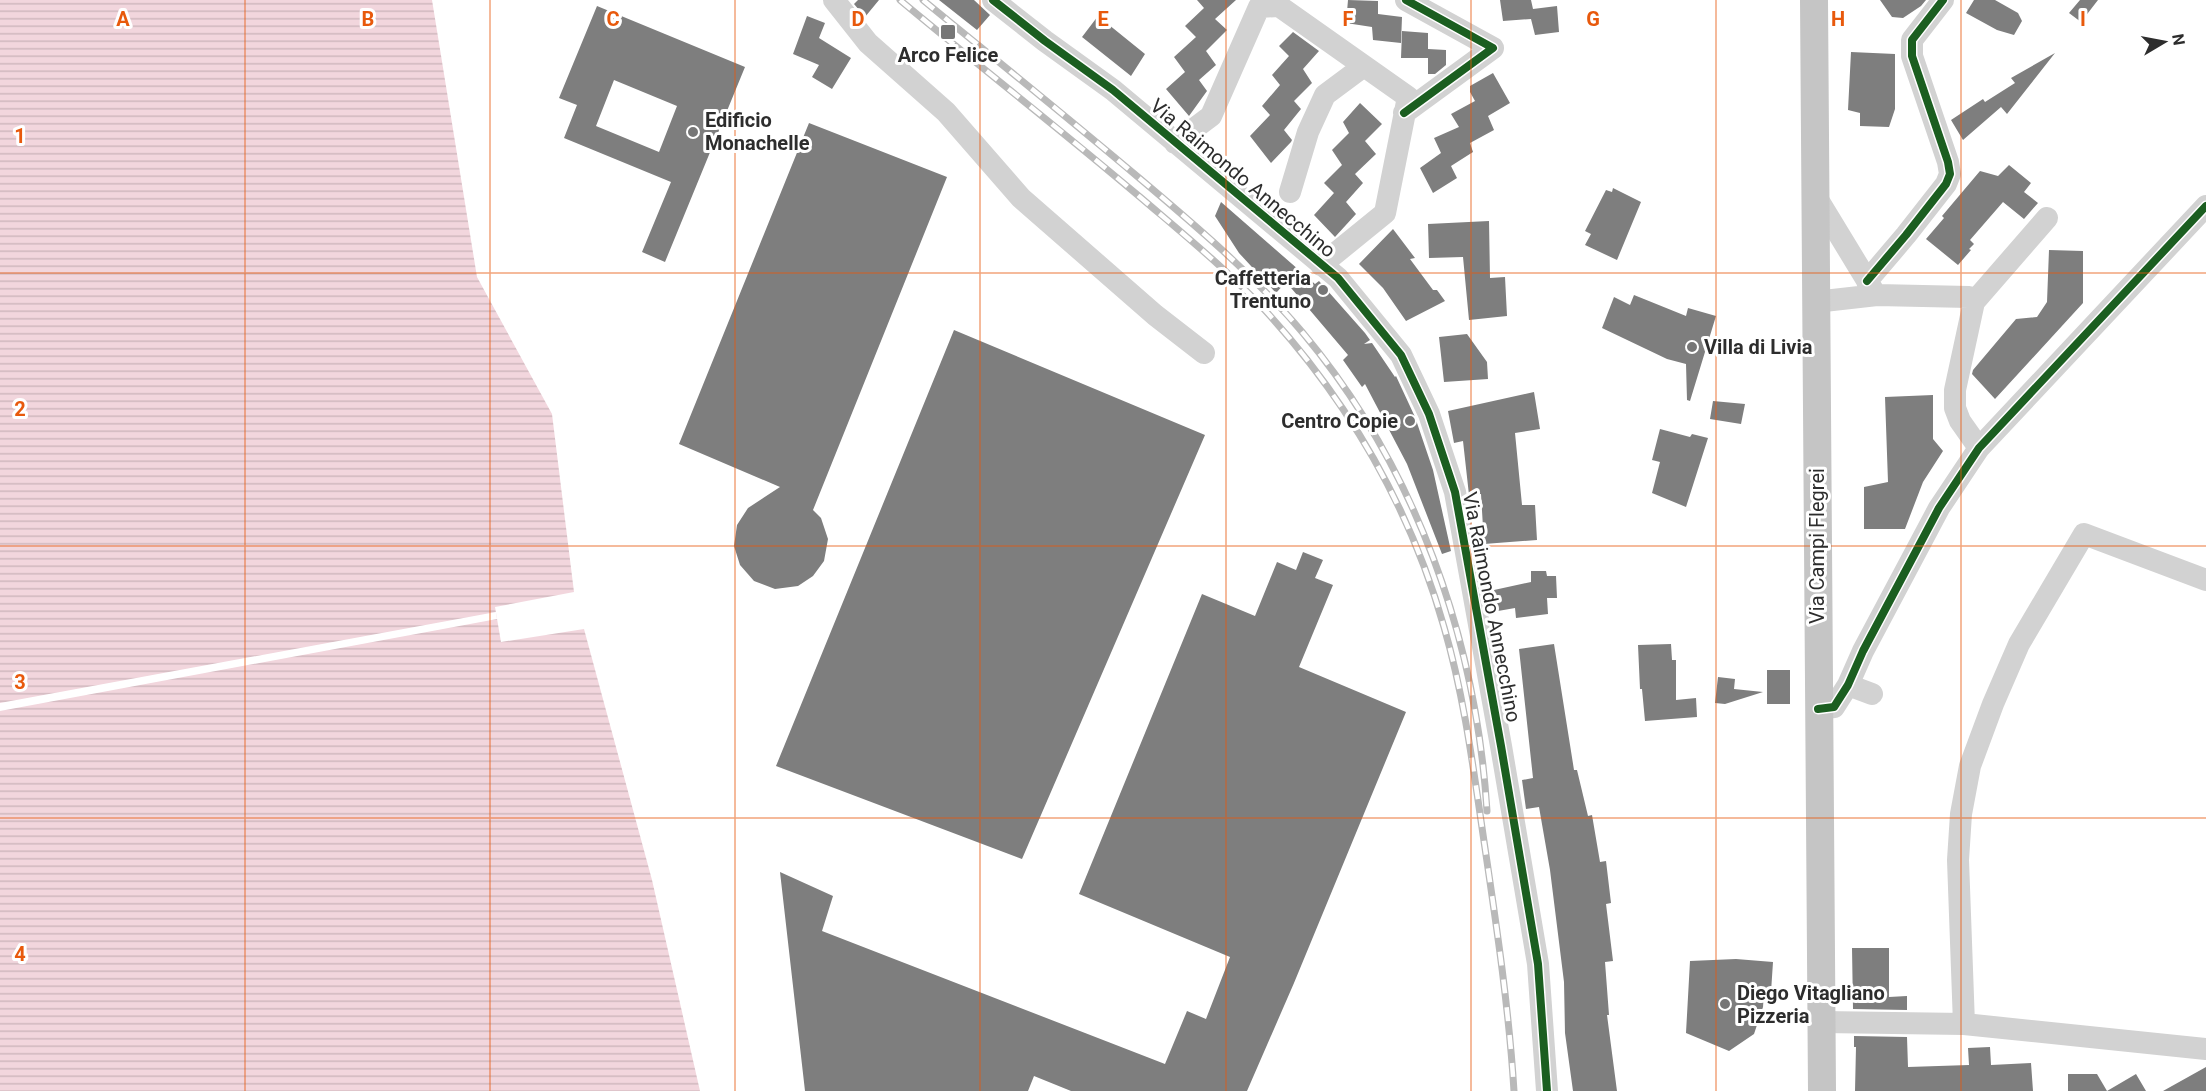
<svg xmlns="http://www.w3.org/2000/svg" width="2206" height="1091" font-family="Roboto,sans-serif">
  <style>
    .water { fill: url(#water-rules) }
    .pier { fill: #fff }
    .building { fill: #7e7e7e; fill-rule: evenodd }
    .lines { fill: none; stroke-linecap: round; stroke-linejoin: round }
    .minor { stroke: #d2d2d2; stroke-width: 22 }
    .major { stroke: #c5c5c5; stroke-width: 28 }
    .rail-casing { stroke: #b9b9b9; stroke-width: 7 }
    .rail { stroke: #fff; stroke-width: 4.5; stroke-dasharray: 14; stroke-linecap: butt }
    .cycleway-casing { stroke: #fff; stroke-width: 11 }
    .cycleway { stroke: #1b5e20; stroke-width: 8 }
    .grid { fill: none; stroke: #e8590c; stroke-width: 1.5; stroke-opacity: 0.55 }
    .poi-dot { fill: #767676; stroke: #fff; stroke-width: 2 }
    .labels { text-anchor: middle; dominant-baseline: central; stroke-width: 6; stroke-linejoin: round; paint-order: stroke }
    .poi-label { font-size: 20px; font-weight: bold; fill: #2d2d2d; stroke: #fff; text-anchor: start }
    .street-label { font-size: 20px; fill: #2d2d2d; stroke: #fff }
    .grid-label { font-size: 20px; text-anchor: middle; font-weight: bold; fill: #e8590c; stroke: #fff; stroke-width: 6; stroke-linejoin: round; paint-order: stroke }
  </style>
  <defs>
    <pattern id="water-rules" width="6" height="5" patternUnits="userSpaceOnUse" patternTransform="scale(1.5)"><rect width="6" height="5" fill="#f2d6dd"/><path d="M0 2.5h6" fill="none" stroke="#d0b8be"/></pattern>
  </defs>
  <rect width="100%" height="100%" fill="#fff"/>
  <path class="water" d="M 0,0 L 432,0 L 477,277 L 552,414 L 574,592 L 495,607 L 501,642 L 584,629 L 652,880 L 700,1091 L 0,1091 Z"/>
  <path class="pier" d="M 496,612 L 497,619 L 0,711 L 0,703 Z"/>
  <path class="building" d="M 858,0 L 879,0 L 865,17 L 854,4 Z
    M 939,0 L 974,0 L 990,15 L 977,30 Z
    M 1197,0 L 1236,0 L 1215,19 L 1227,30 L 1206,51 L 1216,65 L 1199,80 L 1207,91 L 1189,116 L 1166,89 L 1185,72 L 1174,57 L 1196,37 L 1185,26 L 1204,8 Z
    M 1348,0 L 1378,1 L 1378,14 L 1402,17 L 1401,43 L 1373,40 L 1372,27 L 1346,23 Z
    M 1500,0 L 1531,0 L 1533,9 L 1557,6 L 1559,32 L 1535,35 L 1531,19 L 1503,21 Z
    M 1880,0 L 1926,0 L 1921,6 L 1903,18 L 1892,17 Z
    M 1974,0 L 1995,0 L 2018,13 L 2022,21 L 2014,35 L 1997,30 L 1966,13 Z
    M 2080,0 L 2098,0 L 2081,22 L 2069,13 Z
    M 597,6 L 745,67 L 665,262 L 642,252 L 671,182 L 564,138 L 577,105 L 559,98 ZM 614,80 L 677,106 L 659,152 L 596,126 Z
    M 807,16 L 825,23 L 819,38 L 851,58 L 832,89 L 812,77 L 819,65 L 793,54 Z
    M 1098,16 L 1145,54 L 1131,76 L 1082,37 Z
    M 1402,31 L 1428,33 L 1428,49 L 1446,50 L 1446,65 L 1435,74 L 1428,74 L 1428,58 L 1401,58 Z
    M 1293,32 L 1319,51 L 1303,69 L 1312,83 L 1294,101 L 1301,109 L 1284,130 L 1292,140 L 1291,142 L 1271,163 L 1250,136 L 1270,115 L 1262,106 L 1280,85 L 1272,75 L 1289,56 L 1279,46 Z
    M 1851,52 L 1895,54 L 1895,109 L 1889,127 L 1860,126 L 1860,113 L 1848,110 Z
    M 2055,53 L 2007,114 L 2001,107 L 1963,140 L 1951,120 L 1983,99 L 1985,102 L 2015,83 L 2011,78 Z
    M 1493,73 L 1510,103 L 1488,116 L 1494,130 L 1470,143 L 1473,152 L 1451,166 L 1457,178 L 1433,193 L 1420,168 L 1441,153 L 1434,138 L 1459,127 L 1451,114 L 1475,101 L 1470,92 L 1470,86 Z
    M 1360,103 L 1382,124 L 1365,141 L 1376,154 L 1355,174 L 1363,183 L 1346,202 L 1356,214 L 1335,237 L 1314,215 L 1334,193 L 1324,183 L 1342,165 L 1332,150 L 1349,133 L 1343,122 Z
    M 809,123 L 947,177 L 813,510 L 821,518 L 828,539 L 824,561 L 813,576 L 798,586 L 775,589 L 754,581 L 740,565 L 734,546 L 737,525 L 748,508 L 780,487 L 679,444 Z
    M 2009,165 L 2031,183 L 2024,192 L 2038,203 L 2024,219 L 2003,202 L 1970,240 L 1974,244 L 1969,249 L 1971,250 L 1958,265 L 1926,239 L 1944,218 L 1942,216 L 1980,171 L 1998,176 Z
    M 1613,188 L 1641,202 L 1617,260 L 1585,245 L 1591,234 L 1585,231 L 1606,190 L 1612,192 Z
    M 1221,202 L 1315,284 L 1319,281 L 1365,333 L 1370,340 L 1364,344 L 1372,343 L 1395,377 L 1396,376 L 1415,417 L 1433,470 L 1451,551 L 1442,554 L 1407,464 L 1365,384 L 1362,387 L 1343,360 L 1348,355 L 1286,282 L 1276,293 L 1239,253 L 1215,216 Z
    M 1489,221 L 1490,278 L 1505,277 L 1507,316 L 1469,320 L 1463,257 L 1429,258 L 1428,224 Z
    M 1393,229 L 1415,258 L 1410,259 L 1433,290 L 1437,290 L 1445,301 L 1406,321 L 1383,288 L 1359,264 Z
    M 2049,250 L 2083,251 L 2083,303 L 1995,399 L 1972,374 L 1973,370 L 2016,319 L 2037,317 L 2047,302 Z
    M 1634,295 L 1686,316 L 1688,308 L 1716,316 L 1690,401 L 1687,400 L 1686,364 L 1667,359 L 1602,328 L 1614,297 L 1630,305 Z
    M 954,330 L 1205,435 L 1022,859 L 776,766 Z
    M 1467,334 L 1487,362 L 1488,379 L 1444,382 L 1439,337 Z
    M 1534,392 L 1540,429 L 1515,433 L 1522,505 L 1535,505 L 1537,540 L 1484,544 L 1481,494 L 1469,495 L 1463,441 L 1454,443 L 1448,411 Z
    M 1933,395 L 1933,439 L 1943,451 L 1923,482 L 1905,529 L 1864,529 L 1864,487 L 1888,482 L 1885,397 Z
    M 1713,401 L 1745,404 L 1741,424 L 1710,419 Z
    M 1660,429 L 1690,437 L 1692,434 L 1708,438 L 1686,507 L 1652,493 L 1660,462 L 1652,460 Z
    M 1303,552 L 1323,560 L 1315,578 L 1333,585 L 1299,667 L 1406,712 L 1294,983 L 1247,1091 L 1071,1091 L 1034,1076 L 1028,1091 L 805,1091 L 780,872 L 833,896 L 822,931 L 1165,1064 L 1187,1011 L 1206,1019 L 1230,957 L 1079,894 L 1202,594 L 1255,616 L 1277,562 L 1296,570 Z
    M 1531,571 L 1546,571 L 1547,576 L 1556,576 L 1557,598 L 1547,598 L 1548,614 L 1516,618 L 1515,608 L 1498,611 L 1494,590 L 1531,582 Z
    M 1554,644 L 1574,770 L 1577,770 L 1588,816 L 1592,815 L 1600,862 L 1606,861 L 1611,903 L 1606,904 L 1613,961 L 1605,962 L 1609,1015 L 1607,1015 L 1617,1091 L 1573,1091 L 1565,1033 L 1564,982 L 1550,870 L 1539,807 L 1526,809 L 1522,780 L 1533,778 L 1519,649 Z
    M 1671,644 L 1672,660 L 1676,660 L 1676,700 L 1696,698 L 1697,717 L 1645,721 L 1642,689 L 1640,689 L 1638,645 Z
    M 1767,670 L 1790,670 L 1790,704 L 1767,704 Z
    M 1718,677 L 1735,679 L 1734,689 L 1763,692 L 1725,704 L 1715,703 Z
    M 1852,948 L 1889,948 L 1889,997 L 1907,996 L 1907,1010 L 1853,1009 Z
    M 1736,959 L 1773,962 L 1771,992 L 1764,993 L 1763,1007 L 1754,1034 L 1729,1051 L 1686,1033 L 1690,961 Z
    M 1854,1036 L 1907,1037 L 1908,1067 L 1969,1065 L 1968,1048 L 1990,1047 L 1991,1065 L 2031,1063 L 2033,1091 L 1855,1091 L 1856,1047 L 1854,1047 Z
    M 2206,1067 L 2206,1091 L 2163,1091 Z
    M 2068,1074 L 2097,1074 L 2107,1091 L 2136,1074 L 2146,1091 L 2068,1091 Z"/>
  <g class="lines">
    <path class="minor" d="M 834,0 L 868,43 L 946,112 L 1021,198 L 1155,315 L 1204,353
      M 993,0 L 1045,41 L 1113,90 L 1338,278 L 1401,355 L 1429,414 L 1455,492 L 1501,746 L 1538,964 L 1547,1091
      M 1404,113 L 1493,48 L 1406,0
      M 1175,143 L 1211,116 L 1259,7 L 1279,6 L 1408,97 L 1385,213 L 1321,265
      M 1290,192 L 1308,132 L 1325,95 L 1364,66
      M 1815,195 L 1874,292
      M 1867,281 L 1906,235 L 1946,184 L 1950,174 L 1948,162 L 1912,56 L 1912,40 L 1943,0
      M 1815,302 L 1877,295 L 1969,297 L 1974,302 L 1955,390 L 1955,408 L 1960,421 L 1979,448
      M 1974,302 L 2047,218
      M 1848,685 L 1872,694
      M 1818,709 L 1834,707 L 1848,685 L 1863,651 L 1939,508 L 1979,448 L 2206,206
      M 1822,1022 L 1964,1024 L 2206,1049
      M 1964,1024 L 1958,860 L 1961,814 L 1970,766 L 1993,704 L 2019,644 L 2084,534 L 2206,580"/>
    <path class="major" d="M 1814,0 L 1822,1091"/>
    <g class="rail-casing">
      <path id="rail" d="M 900,0 C 979,66 1061,130 1140,197 C 1182,233 1225,268 1263,308 C 1347,399 1410,507 1444,627 C 1465,699 1474,774 1485,848 C 1497,929 1509,1010 1514,1091
        M 923,0 C 995,59 1067,117 1138,177 C 1196,226 1254,275 1303,333 C 1415,467 1476,637 1487,811"/>
    </g>
    <use href="#rail" class="rail"/>
    <g class="cycleway-casing">
      <path id="cycleway" d="M 993,0 L 1045,41 L 1113,90 L 1338,278 L 1401,355 L 1429,414 L 1455,492 L 1501,746 L 1538,964 L 1547,1091
        M 1404,113 L 1493,48 L 1406,0
        M 1867,281 L 1906,235 L 1946,184 L 1950,174 L 1948,162 L 1912,56 L 1912,40 L 1943,0
        M 1818,709 L 1834,707 L 1848,685 L 1863,651 L 1939,508 L 1979,448 L 2206,206"/>
    </g>
    <use href="#cycleway" class="cycleway"/>
  </g>
  <path class="grid" d="M 245,0 L 245,1091M 490,0 L 490,1091M 735,0 L 735,1091M 980,0 L 980,1091M 1226,0 L 1226,1091M 1471,0 L 1471,1091M 1716,0 L 1716,1091M 1961,0 L 1961,1091M 0,273 L 2206,273M 0,546 L 2206,546M 0,818 L 2206,818"/>
  <g class="poi-dot">
    <rect x="940" y="24" width="16" height="16" rx="3"/>
    <circle cx="693" cy="132" r="6"/>
    <circle cx="1323" cy="290" r="6"/>
    <circle cx="1692" cy="347" r="6"/>
    <circle cx="1410" cy="421" r="6"/>
    <circle cx="1725" cy="1004" r="6"/>
  </g>
  <g class="labels">
    <g class="poi-label">
      <text x="948" y="55" text-anchor="middle">Arco Felice</text>
      <text x="705" y="120">Edificio<tspan x="705" dy="23">Monachelle</tspan></text>
      <text x="1311" y="278" text-anchor="end">Caffetteria<tspan x="1311" dy="23">Trentuno</tspan></text>
      <text x="1704" y="347">Villa di Livia</text>
      <text x="1398" y="421" text-anchor="end">Centro Copie</text>
      <text x="1737" y="993">Diego Vitagliano<tspan x="1737" dy="23">Pizzeria</tspan></text>
    </g>
    <g class="street-label">
      <text transform="translate(1243 178) rotate(40)">Via Raimondo Annecchino</text>
      <text transform="translate(1817 546) rotate(-90)">Via Campi Flegrei</text>
      <text transform="translate(1492 607) rotate(79)">Via Raimondo Annecchino</text>
    </g>
  </g>
  <g class="grid-label">
    <text x="123" y="26">A</text>
    <text x="368" y="26">B</text>
    <text x="613" y="26">C</text>
    <text x="858" y="26">D</text>
    <text x="1103" y="26">E</text>
    <text x="1348" y="26">F</text>
    <text x="1593" y="26">G</text>
    <text x="1838" y="26">H</text>
    <text x="2083" y="26">I</text>
    <text x="20" y="143">1</text>
    <text x="20" y="416">2</text>
    <text x="20" y="689">3</text>
    <text x="20" y="961">4</text>
  </g>
  <g transform="translate(2164 42) rotate(80)" stroke="#ffffff" stroke-width="4.5" paint-order="stroke">
  <path d="M0-4.5L10 22L0 15L-10 22Z" fill="#2d2d2d"/>
  <text y="-9" font-size="16" font-weight="bold" text-anchor="middle" fill="#2d2d2d">N</text>
  </g>
</svg>
